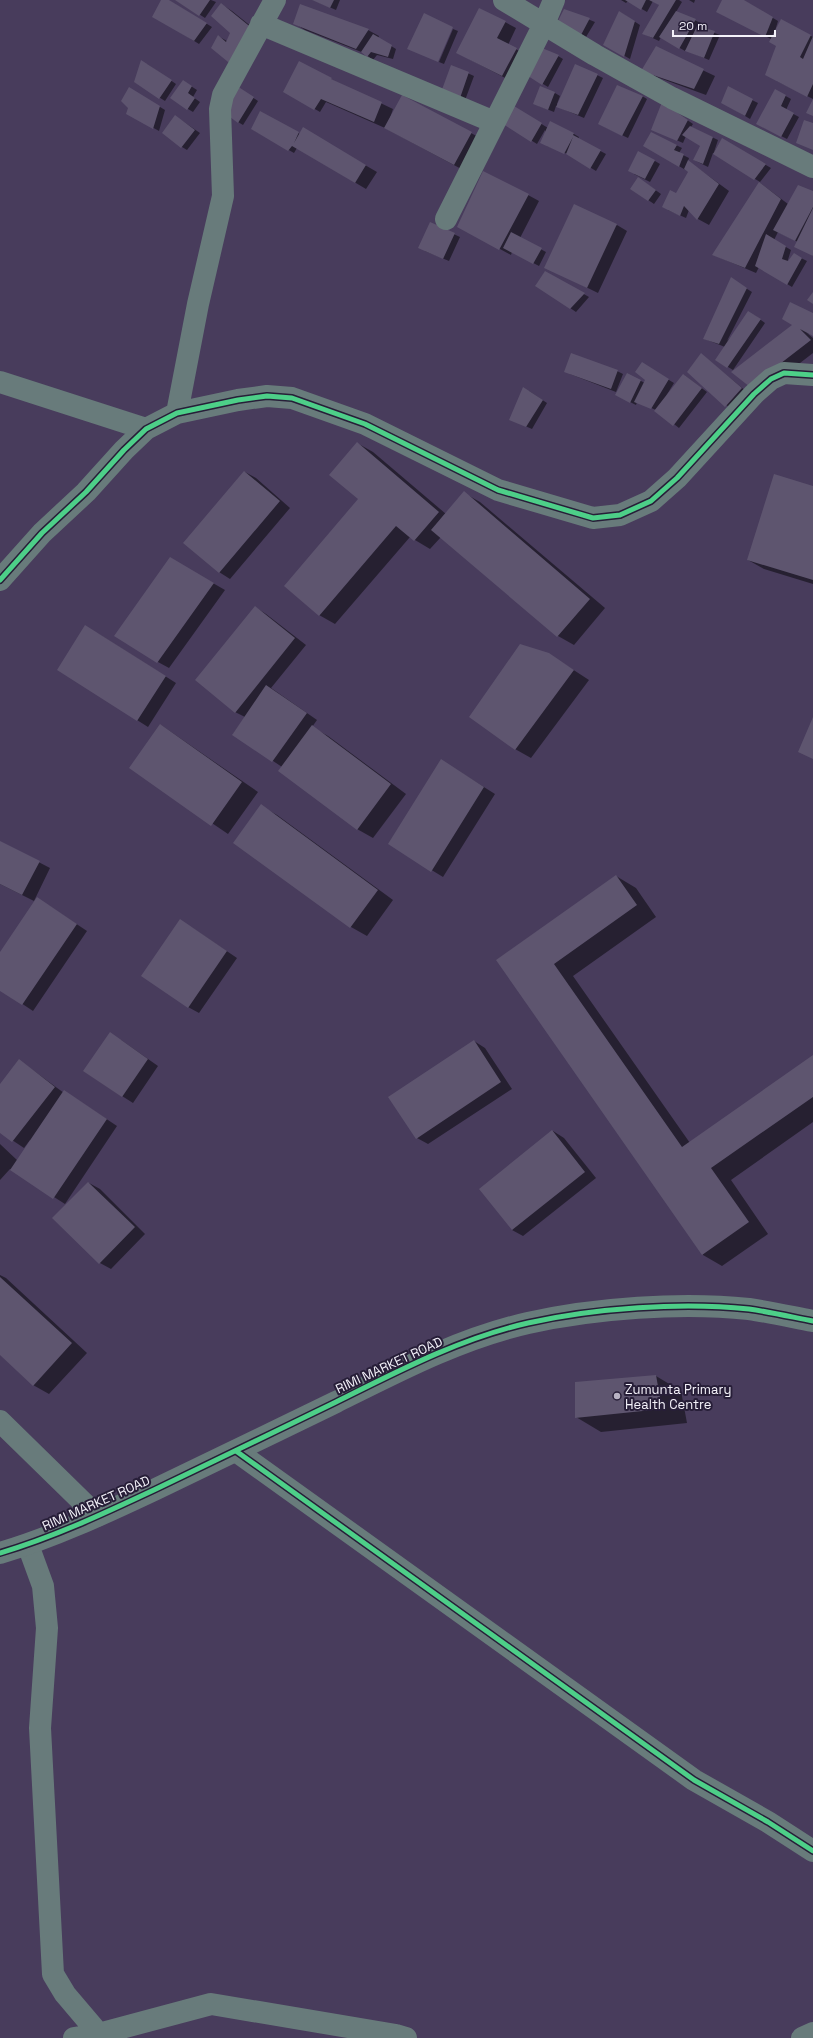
<svg xmlns="http://www.w3.org/2000/svg" width="813" height="2038" font-family="'Space Grotesk',sans-serif">
  <style>
    .shadow { fill: #0007 }
    .building { fill: #5e556f }
    .lines { fill: none; stroke-linecap: round; stroke-linejoin: round }
    .minor { stroke: #687b7b; stroke-width: 22 }
    .tertiary { stroke: #687b7b; stroke-width: 22 }
    .cycleway-casing { stroke: #271e38; stroke-width: 8 }
    .cycleway { stroke: #4dcf88; stroke-width: 5 }
    .poi-dot { fill: #b8b2c3; stroke: #271e38; stroke-width: 1.5 }
    .labels { text-anchor: middle; dominant-baseline: central; stroke-width: 4; stroke-linejoin: round; paint-order: stroke }
    .street-label { font-size: 13px; fill: #f4f2fa; stroke: #271e38 }
    .poi-label { font-size: 13px; fill: #f4f2fa; stroke: #271e38; text-anchor: start }
  </style>
  <rect width="100%" height="100%" fill="#483c5c"/>
  <path class="shadow" d="M 162,0 L 168,0 L 212,27 L 199,44 L 154,16 Z
    M 177,0 L 211,0 L 216,2 L 205,18 Z
    M 313,0 L 340,0 L 336,10 Z
    M 621,0 L 679,0 L 682,2 L 676,12 L 701,23 L 699,27 L 720,35 L 709,60 L 685,50 L 685,51 L 661,37 L 659,41 L 644,34 L 660,5 L 653,1 L 647,12 L 628,1 L 626,3 Z
    M 689,0 L 695,0 L 694,3 Z
    M 723,0 L 743,0 L 778,21 L 775,31 L 781,20 L 813,37 L 813,99 L 777,81 L 777,46 L 771,39 L 722,14 Z
    M 221,4 L 232,11 L 263,36 L 244,72 L 218,36 L 227,41 L 231,33 Z
    M 565,10 L 595,22 L 586,37 L 563,25 Z
    M 620,12 L 640,25 L 630,59 L 604,44 Z
    M 505,22 L 516,28 L 508,45 L 527,55 L 513,82 L 469,59 Z
    M 294,23 L 368,30 L 379,36 L 378,38 L 396,49 L 393,59 L 377,55 L 373,60 L 364,53 L 305,30 Z
    M 453,29 L 458,31 L 444,64 L 439,62 Z
    M 656,48 L 715,76 L 706,95 L 654,76 Z
    M 558,56 L 563,59 L 548,87 L 530,76 Z
    M 147,64 L 176,84 L 165,101 L 135,82 Z
    M 452,66 L 474,76 L 464,103 L 447,97 Z
    M 597,75 L 603,78 L 584,118 L 556,106 L 554,112 L 539,106 L 555,93 L 560,96 L 557,104 L 558,105 Z
    M 330,79 L 393,109 L 389,121 L 471,133 L 482,139 L 465,171 L 385,128 L 326,102 L 320,112 L 284,91 Z
    M 183,81 L 197,90 L 193,97 L 200,102 L 193,112 L 188,109 Z
    M 129,88 L 165,110 L 159,131 L 127,113 L 129,108 Z
    M 242,90 L 258,101 L 243,125 L 238,122 Z
    M 775,90 L 791,99 L 786,110 L 799,117 L 787,139 L 763,127 Z
    M 642,96 L 647,99 L 628,138 L 605,127 Z
    M 752,100 L 758,103 L 750,119 L 722,102 Z
    M 667,106 L 693,124 L 691,127 L 718,140 L 714,152 L 722,139 L 771,168 L 760,182 L 713,153 L 708,167 L 694,160 L 701,146 L 686,136 L 683,143 L 658,132 Z
    M 514,107 L 548,128 L 551,123 L 574,134 L 579,137 L 578,139 L 606,154 L 596,171 L 570,155 L 547,146 L 545,130 L 537,144 L 505,124 Z
    M 261,113 L 300,134 L 303,129 L 377,172 L 366,189 L 297,148 L 294,153 L 252,129 Z
    M 181,120 L 200,133 L 187,150 L 182,147 Z
    M 676,145 L 682,148 L 679,153 L 689,158 L 688,161 L 729,191 L 709,225 L 698,219 L 689,210 L 686,218 L 668,210 L 689,172 L 645,146 Z
    M 655,161 L 660,164 L 650,182 L 634,174 Z
    M 644,182 L 661,194 L 654,204 L 632,189 Z
    M 760,183 L 788,204 L 813,192 L 813,256 L 798,242 L 778,232 L 774,240 L 791,250 L 787,263 L 801,258 L 807,261 L 792,287 L 759,267 L 756,273 L 714,255 Z
    M 528,195 L 539,201 L 520,238 L 546,252 L 539,266 L 512,252 L 511,255 L 469,232 Z
    M 430,223 L 460,237 L 449,261 L 425,251 Z
    M 617,225 L 627,231 L 598,293 L 545,267 Z
    M 545,272 L 589,297 L 576,312 L 536,285 Z
    M 736,282 L 752,292 L 727,341 L 754,315 L 765,323 L 733,370 L 728,367 L 725,347 L 705,339 Z
    M 813,314 L 813,335 L 807,333 L 813,338 L 813,353 L 761,393 L 750,387 Z
    M 701,354 L 747,392 L 731,409 L 688,372 Z
    M 642,364 L 674,383 L 666,396 L 684,375 L 707,392 L 679,428 L 656,410 L 637,402 L 636,405 L 622,398 L 627,374 L 645,383 L 646,380 Z
    M 617,371 L 623,374 L 616,392 L 570,374 Z
    M 529,391 L 547,403 L 532,429 L 516,422 Z
    M 357,443 L 373,452 L 446,514 L 464,493 L 480,502 L 605,608 L 574,645 L 558,636 L 441,537 L 430,549 L 410,537 L 335,624 L 319,615 L 359,499 Z
    M 245,472 L 256,478 L 290,508 L 230,579 L 219,572 Z
    M 813,488 L 813,584 L 764,569 L 748,560 Z
    M 171,559 L 225,590 L 169,668 L 158,662 Z
    M 255,607 L 266,614 L 306,645 L 271,688 L 317,720 L 312,727 L 328,736 L 406,794 L 373,838 L 357,829 L 282,767 L 233,734 L 245,717 L 235,712 Z
    M 97,633 L 176,683 L 148,727 L 137,720 Z
    M 549,654 L 589,680 L 531,758 L 515,749 Z
    M 161,725 L 258,792 L 228,834 L 131,768 Z
    M 452,767 L 495,794 L 443,877 L 389,844 Z
    M 261,806 L 277,815 L 393,900 L 367,936 L 351,927 Z
    M 0,842 L 50,868 L 34,901 L 0,884 Z
    M 616,876 L 636,888 L 656,917 L 573,976 L 690,1143 L 813,1056 L 813,1122 L 731,1180 L 768,1234 L 722,1266 L 703,1255 L 497,960 Z
    M 48,905 L 87,931 L 33,1011 L 0,989 L 0,954 Z
    M 191,927 L 237,958 L 199,1013 L 188,1007 Z
    M 121,1040 L 158,1066 L 133,1103 L 122,1096 Z
    M 474,1041 L 485,1048 L 512,1089 L 428,1144 L 417,1138 Z
    M 19,1060 L 64,1093 L 75,1098 L 117,1126 L 65,1204 L 10,1169 L 0,1180 L 0,1144 L 18,1161 L 31,1141 L 30,1140 L 24,1148 L 0,1132 L 0,1086 Z
    M 553,1131 L 564,1138 L 596,1178 L 523,1236 L 512,1230 Z
    M 89,1183 L 100,1189 L 145,1234 L 111,1269 L 100,1263 Z
    M 0,1275 L 6,1278 L 87,1353 L 49,1394 L 33,1385 L 0,1354 Z
    M 656,1376 L 681,1391 L 687,1423 L 601,1432 L 576,1417 Z"/>
  <path class="building" d="M 161,0 L 169,0 L 207,23 L 194,41 L 152,17 Z
    M 175,0 L 210,0 L 199,16 Z
    M 312,0 L 334,0 L 330,8 Z
    M 625,0 L 646,0 L 641,10 Z
    M 649,0 L 676,0 L 653,38 L 642,34 L 659,5 Z
    M 722,0 L 744,0 L 773,17 L 765,37 L 716,12 Z
    M 221,3 L 253,29 L 233,66 L 211,48 L 218,35 L 226,42 L 230,33 L 211,16 Z
    M 300,4 L 369,29 L 356,49 L 293,24 Z
    M 479,8 L 506,21 L 497,38 L 517,48 L 502,76 L 456,53 Z
    M 564,9 L 590,18 L 581,35 L 557,23 Z
    M 619,11 L 635,21 L 624,57 L 603,45 Z
    M 676,11 L 696,19 L 679,49 L 659,37 Z
    M 424,13 L 453,27 L 438,62 L 407,49 Z
    M 781,19 L 811,35 L 800,57 L 803,59 L 813,36 L 813,84 L 807,97 L 765,75 L 776,46 L 769,42 Z
    M 697,26 L 715,31 L 704,58 L 685,51 Z
    M 373,34 L 392,45 L 388,57 L 371,52 L 367,57 L 361,52 Z
    M 656,46 L 704,69 L 694,89 L 641,71 Z
    M 542,48 L 559,55 L 542,85 L 528,76 Z
    M 141,60 L 172,80 L 159,99 L 134,82 Z
    M 299,61 L 332,78 L 331,79 L 382,102 L 374,122 L 321,99 L 314,110 L 283,92 Z
    M 575,64 L 598,74 L 578,115 L 556,107 Z
    M 451,65 L 469,72 L 459,101 L 440,95 Z
    M 183,80 L 192,86 L 188,93 L 195,98 L 187,110 L 170,98 Z
    M 617,85 L 643,96 L 622,136 L 598,124 Z
    M 237,86 L 254,97 L 238,123 L 222,111 Z
    M 540,86 L 555,92 L 548,110 L 533,104 Z
    M 728,86 L 753,99 L 745,116 L 721,103 Z
    M 129,87 L 160,106 L 153,129 L 126,114 L 128,108 L 121,101 Z
    M 775,89 L 786,95 L 781,106 L 794,113 L 781,137 L 756,124 Z
    M 402,95 L 472,132 L 454,165 L 384,128 Z
    M 813,99 L 813,116 L 806,113 Z
    M 662,102 L 688,120 L 677,141 L 651,130 Z
    M 514,106 L 542,123 L 531,142 L 503,124 Z
    M 260,111 L 299,132 L 294,143 L 303,127 L 366,165 L 355,183 L 292,146 L 288,151 L 251,129 Z
    M 175,115 L 195,130 L 181,148 L 162,133 Z
    M 804,120 L 813,123 L 813,150 L 796,143 Z
    M 550,121 L 574,133 L 573,135 L 601,150 L 590,169 L 566,154 L 573,137 L 564,154 L 540,143 Z
    M 690,126 L 713,137 L 703,164 L 693,160 L 700,146 L 682,135 Z
    M 651,132 L 677,145 L 674,150 L 684,154 L 679,167 L 643,146 Z
    M 722,138 L 766,164 L 754,180 L 713,154 Z
    M 638,151 L 655,160 L 645,179 L 628,171 Z
    M 688,160 L 719,184 L 697,220 L 684,206 L 680,216 L 662,207 L 670,190 L 676,193 L 688,172 L 684,169 Z
    M 483,171 L 529,194 L 499,250 L 457,227 Z
    M 638,177 L 656,190 L 648,201 L 630,189 Z
    M 759,182 L 781,199 L 745,268 L 712,255 Z
    M 798,185 L 813,191 L 813,207 L 795,241 L 773,230 Z
    M 574,204 L 617,224 L 587,288 L 544,268 Z
    M 813,208 L 813,256 L 794,247 Z
    M 430,222 L 455,233 L 443,259 L 418,248 Z
    M 511,232 L 542,248 L 533,264 L 503,248 Z
    M 766,234 L 786,246 L 782,259 L 788,261 L 794,253 L 802,258 L 787,285 L 755,266 Z
    M 545,271 L 585,293 L 570,309 L 535,286 Z
    M 731,277 L 747,288 L 719,344 L 703,339 Z
    M 813,292 L 813,304 L 807,300 Z
    M 790,302 L 813,313 L 813,336 L 800,329 L 811,340 L 750,387 L 731,372 L 792,325 L 782,319 Z
    M 748,311 L 761,319 L 727,368 L 715,360 Z
    M 571,353 L 618,370 L 611,389 L 564,372 Z
    M 701,353 L 742,388 L 725,407 L 687,372 Z
    M 642,362 L 669,379 L 651,409 L 634,402 L 645,380 L 635,372 Z
    M 627,373 L 641,380 L 630,403 L 615,395 Z
    M 683,374 L 702,388 L 673,426 L 654,411 Z
    M 523,387 L 543,400 L 526,427 L 509,420 Z
    M 357,442 L 439,512 L 414,541 L 396,526 L 319,616 L 284,586 L 358,499 L 329,475 Z
    M 244,471 L 280,501 L 219,573 L 183,543 Z
    M 774,474 L 813,486 L 813,580 L 747,560 Z
    M 464,491 L 590,599 L 557,637 L 431,530 Z
    M 170,557 L 214,583 L 157,663 L 114,636 Z
    M 255,606 L 295,638 L 235,713 L 195,680 Z
    M 85,625 L 166,676 L 137,721 L 57,670 Z
    M 520,644 L 549,653 L 574,670 L 515,750 L 469,717 Z
    M 266,685 L 307,713 L 272,762 L 232,735 Z
    M 813,717 L 813,759 L 798,752 Z
    M 160,724 L 242,782 L 211,826 L 129,768 Z
    M 312,725 L 391,784 L 357,830 L 278,771 Z
    M 441,759 L 484,787 L 431,872 L 388,844 Z
    M 261,804 L 378,890 L 350,928 L 233,843 Z
    M 0,841 L 40,861 L 22,895 L 0,884 Z
    M 616,875 L 637,905 L 554,964 L 682,1147 L 813,1055 L 813,1097 L 711,1168 L 749,1222 L 702,1255 L 496,960 Z
    M 37,897 L 77,924 L 22,1005 L 0,991 L 0,952 Z
    M 180,919 L 227,951 L 188,1008 L 141,976 Z
    M 110,1032 L 148,1059 L 122,1097 L 83,1071 Z
    M 474,1040 L 501,1082 L 416,1139 L 388,1097 Z
    M 19,1059 L 55,1087 L 12,1142 L 0,1133 L 0,1084 Z
    M 64,1090 L 107,1119 L 53,1199 L 10,1170 Z
    M 552,1130 L 585,1172 L 512,1230 L 479,1189 Z
    M 88,1182 L 135,1227 L 99,1264 L 52,1218 Z
    M 0,1277 L 72,1343 L 33,1386 L 0,1355 Z
    M 656,1375 L 662,1409 L 575,1418 L 575,1382 Z"/>
  <g class="lines">
    <path class="minor" d="M 504,0 L 595,55 L 672,98 L 813,167
      M 261,24 L 494,122
      M 446,219 L 544,24 L 554,0
      M 0,382 L 146,429
      M 177,413 L 198,304 L 223,196 L 220,109 L 223,95 L 275,0
      M 0,580 L 42,533 L 86,492 L 124,450 L 146,429 L 177,413 L 238,400 L 267,396 L 292,398 L 365,424 L 498,490 L 593,518 L 620,515 L 651,501 L 677,478 L 754,394 L 771,379 L 784,373 L 813,375
      M 0,1421 L 97,1516
      M 236,1451 L 694,1780 L 768,1822 L 813,1851
      M 28,1545 L 43,1586 L 47,1628 L 40,1728 L 53,1974 L 65,1994 L 99,2034
      M 74,2038 L 99,2034 L 211,2004 L 396,2035 L 406,2038
      M 802,2038 L 813,2033"/>
    <path class="tertiary" d="M 0,1553 C 54,1537 105,1513 156,1489 C 217,1460 276,1431 336,1402 C 398,1371 461,1338 528,1323 C 595,1308 681,1302 749,1309 C 770,1312 792,1317 813,1321"/>
    <g class="cycleway-casing">
      <path id="cycleway" d="M 0,580 L 42,533 L 86,492 L 124,450 L 146,429 L 177,413 L 238,400 L 267,396 L 292,398 L 365,424 L 498,490 L 593,518 L 620,515 L 651,501 L 677,478 L 754,394 L 771,379 L 784,373 L 813,375
        M 236,1451 L 694,1780 L 768,1822 L 813,1851
        M 0,1553 C 54,1537 105,1513 156,1489 C 217,1460 276,1431 336,1402 C 398,1371 461,1338 528,1323 C 595,1308 681,1302 749,1309 C 770,1312 792,1317 813,1321"/>
    </g>
    <use href="#cycleway" class="cycleway"/>
  </g>
  <circle class="poi-dot" cx="617" cy="1396" r="4"/>
  <g class="labels">
    <g class="street-label">
      <text transform="translate(389 1365) rotate(-25)">RIMI MARKET ROAD</text>
      <text transform="translate(96 1503) rotate(-24)">RIMI MARKET ROAD</text>
    </g>
    <g class="poi-label">
      <text x="625" y="1389">Zumunta Primary<tspan x="625" dy="15">Health Centre</tspan></text>
    </g>
  </g>
  <path d="M673 30v6h102v-6" fill="none" stroke="#f4f2fa" stroke-width="2"/>
  <text x="679" y="30" font-size="12" fill="#f4f2fa" stroke="#271e38" stroke-width="3" paint-order="stroke">20 m</text>
</svg>
